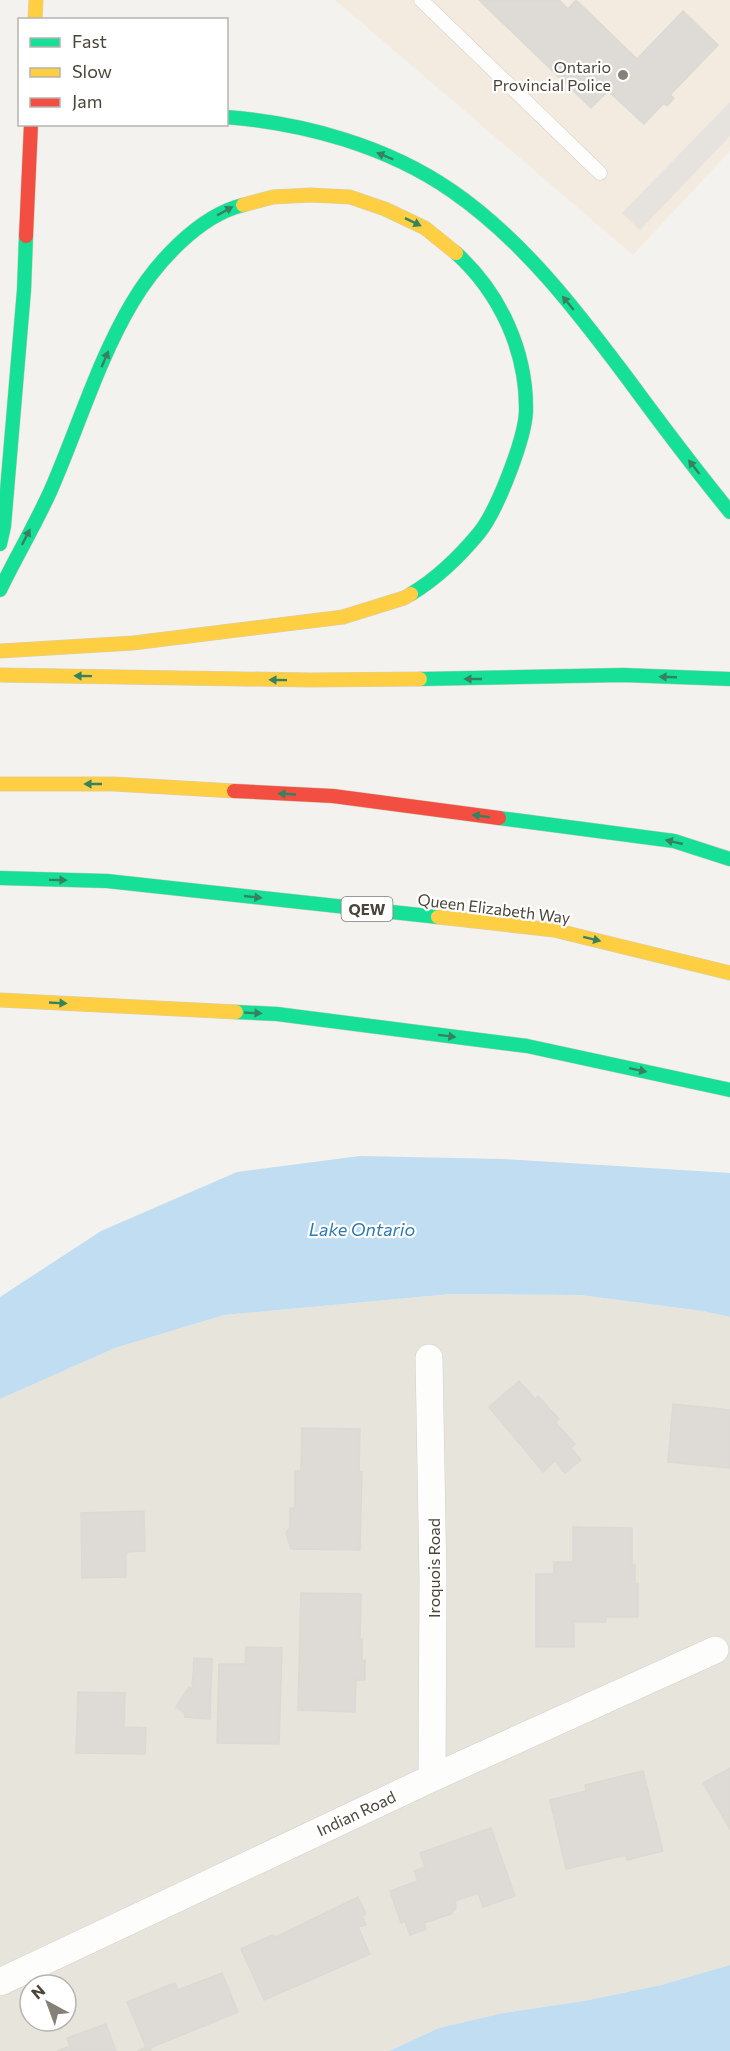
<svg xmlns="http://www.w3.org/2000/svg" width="730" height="2051" font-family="Commissioner,sans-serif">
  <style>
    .residential { fill: #e7e4dc; fill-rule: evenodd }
    .commercial { fill: #f3ebdf }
    .parking { fill: #e6e3df }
    .water { fill: #c0ddf1 }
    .building { fill: #dedbd6; stroke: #dcd9d4; stroke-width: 1.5 }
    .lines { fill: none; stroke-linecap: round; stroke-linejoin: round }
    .lane-casing { stroke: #d2d0cb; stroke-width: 15 }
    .street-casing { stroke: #d2d0cb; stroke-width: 28 }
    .fast-casing { stroke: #d6cebb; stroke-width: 15 }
    .slow-casing { stroke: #d6cebb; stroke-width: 15 }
    .jam-casing { stroke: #d6cebb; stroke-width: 15 }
    .lane { stroke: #fdfdfc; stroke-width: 14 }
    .street { stroke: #fdfdfc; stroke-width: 27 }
    .fast { stroke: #16e098; stroke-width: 14 }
    .slow { stroke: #ffcf43; stroke-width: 14 }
    .jam { stroke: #f24e42; stroke-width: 14 }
    .oneway { fill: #36825f }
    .poi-dot { fill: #868178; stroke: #fff; stroke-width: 2 }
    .labels { text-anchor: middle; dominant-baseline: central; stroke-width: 4.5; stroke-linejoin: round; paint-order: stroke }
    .shield { fill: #fff; stroke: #817c74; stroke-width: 1.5 }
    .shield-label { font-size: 15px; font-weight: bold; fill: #4b4439 }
    .poi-label { font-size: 16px; fill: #4b4439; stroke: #fff; text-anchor: end }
    .street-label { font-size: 16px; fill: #4b4439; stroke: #fff }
    .water-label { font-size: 18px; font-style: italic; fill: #2e7ab2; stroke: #fff }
  </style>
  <rect width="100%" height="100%" fill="#f4f2ee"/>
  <path class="residential" d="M 451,1294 L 580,1295 L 703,1311 L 730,1317 L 730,1965 L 661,1985 L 584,2001 L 503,2013 L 439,2028 L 389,2051 L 0,2051 L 0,1399 L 115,1348 L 224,1315 ZM 30,1985 L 66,1985 L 66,2021 L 30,2021 Z"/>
  <path class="commercial" d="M 335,0 L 730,0 L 730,151 L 633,255 Z"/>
  <path class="parking" d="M 730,102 L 730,136 L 640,230 L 622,213 Z"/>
  <path class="water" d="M 360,1156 L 503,1159 L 730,1173 L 730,1317 L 703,1311 L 580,1295 L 451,1294 L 224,1315 L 115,1348 L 0,1399 L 0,1297 L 101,1231 L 237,1172 Z
    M 730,1965 L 730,2051 L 389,2051 L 439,2028 L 503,2013 L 584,2001 L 661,1985 Z"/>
  <path class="building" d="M 479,0 L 559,0 L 568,9 L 576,0 L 637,59 L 683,11 L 718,45 L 670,95 L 674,98 L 667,106 L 664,103 L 644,124 L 608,91 L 591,108 Z
    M 519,1381 L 535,1399 L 538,1396 L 559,1419 L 555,1422 L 575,1444 L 571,1448 L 581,1460 L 565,1473 L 555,1461 L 543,1472 L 489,1407 Z
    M 673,1404 L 730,1410 L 730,1468 L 668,1462 Z
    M 302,1428 L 360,1429 L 359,1472 L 362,1472 L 360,1550 L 291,1549 L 286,1533 L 290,1527 L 290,1508 L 295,1508 L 295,1471 L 301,1471 Z
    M 144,1511 L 145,1551 L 126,1552 L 126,1577 L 82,1578 L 81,1513 Z
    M 573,1527 L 632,1528 L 632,1565 L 635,1565 L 635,1584 L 638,1584 L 638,1617 L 606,1617 L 606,1622 L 574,1622 L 574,1647 L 536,1647 L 536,1574 L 554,1574 L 554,1562 L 573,1562 Z
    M 301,1593 L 361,1594 L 360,1639 L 362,1639 L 362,1661 L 365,1660 L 365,1680 L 356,1680 L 355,1712 L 298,1710 Z
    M 246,1647 L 282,1648 L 279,1744 L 217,1743 L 219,1664 L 245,1664 Z
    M 194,1658 L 212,1659 L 210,1719 L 185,1717 L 185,1713 L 176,1707 L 189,1687 L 192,1689 Z
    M 78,1692 L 125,1693 L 124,1727 L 146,1728 L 145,1754 L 76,1753 Z
    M 730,1768 L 730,1829 L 703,1783 Z
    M 643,1771 L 663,1851 L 627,1860 L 626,1855 L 566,1869 L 550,1800 L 586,1791 L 585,1785 Z
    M 491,1828 L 515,1896 L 483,1907 L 478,1893 L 455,1901 L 456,1908 L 451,1914 L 424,1923 L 426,1929 L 410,1935 L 405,1921 L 401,1923 L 390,1891 L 418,1881 L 414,1871 L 425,1867 L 420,1853 Z
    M 358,1897 L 366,1914 L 362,1916 L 366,1925 L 358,1927 L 370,1954 L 264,2000 L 241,1949 L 273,1935 L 274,1938 Z
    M 222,1973 L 238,2012 L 150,2048 L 151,2051 L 137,2051 L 146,2047 L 127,2002 L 175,1983 L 178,1990 Z
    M 106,2024 L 116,2051 L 57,2051 L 70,2046 L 67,2038 Z"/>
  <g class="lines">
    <g class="lane-casing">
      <path id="lane" d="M 421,0 L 600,173"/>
    </g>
    <g class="street-casing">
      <path id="street" d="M 429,1358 L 433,1579 L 432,1778
        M 0,1982 L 432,1778 L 715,1650"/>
    </g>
    <g class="fast-casing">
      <path id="fast" d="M 226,117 C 304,123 387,146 452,191 C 523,240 577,311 628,379 C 661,424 695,469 730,512
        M 0,544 L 4,526 L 24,290 L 26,236
        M 0,590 C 16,557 35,525 50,492 C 77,431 98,360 132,303 C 155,264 198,216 243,205
        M 411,594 C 436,579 460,556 479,533 C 497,511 525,439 526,411 C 527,351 500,293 456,253
        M 420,679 L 623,675 L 730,679
        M 499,818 L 674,841 L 730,859
        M 0,878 L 107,881 L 438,917
        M 236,1012 L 277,1014 L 527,1046 L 730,1090"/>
    </g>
    <g class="slow-casing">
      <path id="slow" d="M 35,20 L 36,0
        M 243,205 L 273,197 L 311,195 L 350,197 L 385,209 L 425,228 L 456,253
        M 0,651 L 133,643 L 343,617 L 404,598 L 411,594
        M 0,675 L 310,680 L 420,679
        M 0,784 L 114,784 L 234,791
        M 438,917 L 554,930 L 730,973
        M 0,1000 L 236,1012"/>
    </g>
    <g class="jam-casing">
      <path id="jam" d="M 26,236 L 31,124
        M 234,791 L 333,796 L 499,818"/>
    </g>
    <use href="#lane" class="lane"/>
    <use href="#street" class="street"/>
    <use href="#fast" class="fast"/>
    <use href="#slow" class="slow"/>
    <use href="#jam" class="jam"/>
  </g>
  <defs><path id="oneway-solid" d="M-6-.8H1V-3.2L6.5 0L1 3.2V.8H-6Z" transform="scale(1.5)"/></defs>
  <g class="oneway">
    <use href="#oneway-solid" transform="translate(385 156) rotate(-157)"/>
    <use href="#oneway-solid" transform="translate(225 211) rotate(-29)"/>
    <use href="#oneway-solid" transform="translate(413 222) rotate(26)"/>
    <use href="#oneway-solid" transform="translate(568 303) rotate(-129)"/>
    <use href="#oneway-solid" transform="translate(105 359) rotate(-67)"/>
    <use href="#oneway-solid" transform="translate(694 467) rotate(-128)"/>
    <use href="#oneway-solid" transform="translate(26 537) rotate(-63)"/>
    <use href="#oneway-solid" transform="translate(83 676) rotate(-179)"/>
    <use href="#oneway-solid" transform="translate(668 677) rotate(-178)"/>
    <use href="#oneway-solid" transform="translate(473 679) rotate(180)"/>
    <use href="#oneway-solid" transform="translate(278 680) rotate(-179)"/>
    <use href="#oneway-solid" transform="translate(93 784) rotate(180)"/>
    <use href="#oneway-solid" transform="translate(287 794) rotate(-177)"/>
    <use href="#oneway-solid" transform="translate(481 816) rotate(-173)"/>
    <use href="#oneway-solid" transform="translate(674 842) rotate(-167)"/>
    <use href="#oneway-solid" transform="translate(58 880) rotate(1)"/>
    <use href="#oneway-solid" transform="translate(253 897) rotate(6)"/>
    <use href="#oneway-solid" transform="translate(592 939) rotate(14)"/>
    <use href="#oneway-solid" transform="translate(58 1003) rotate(3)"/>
    <use href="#oneway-solid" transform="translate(253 1013) rotate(3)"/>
    <use href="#oneway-solid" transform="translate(447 1036) rotate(7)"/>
    <use href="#oneway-solid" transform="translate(638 1070) rotate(12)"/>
  </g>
  <circle class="poi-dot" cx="623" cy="75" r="6"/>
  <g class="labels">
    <rect class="shield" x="341.5" y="897" width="51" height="24" rx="4.5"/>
    <g class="shield-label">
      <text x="367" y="909">QEW</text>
    </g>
    <g class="poi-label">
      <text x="611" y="66">Ontario<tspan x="611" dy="18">Provincial Police</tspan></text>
    </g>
    <g class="street-label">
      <text transform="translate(494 908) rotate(7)">Queen Elizabeth Way</text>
      <text transform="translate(433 1568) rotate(-90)">Iroquois Road</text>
      <text transform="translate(356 1813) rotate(-25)">Indian Road</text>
    </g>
    <g class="water-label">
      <text x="362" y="1229">Lake Ontario</text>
    </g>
  </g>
  <rect x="18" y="18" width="210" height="108" fill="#ffffff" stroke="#b7b4b0" stroke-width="1.5"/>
  <rect x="30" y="38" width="30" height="9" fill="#16e098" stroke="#b7b4b0" stroke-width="1.5"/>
  <text x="72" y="48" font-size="18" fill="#4b4439">Fast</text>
  <rect x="30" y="68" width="30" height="9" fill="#ffcf43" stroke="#b7b4b0" stroke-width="1.5"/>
  <text x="72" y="78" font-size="18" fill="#4b4439">Slow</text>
  <rect x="30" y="98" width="30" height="9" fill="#f24e42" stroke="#b7b4b0" stroke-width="1.5"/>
  <text x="72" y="108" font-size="18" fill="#4b4439">Jam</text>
  <g transform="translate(48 2003) rotate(319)"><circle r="28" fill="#ffffff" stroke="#b7b4b0" stroke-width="1.5"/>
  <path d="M0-4.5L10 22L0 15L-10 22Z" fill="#868178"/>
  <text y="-9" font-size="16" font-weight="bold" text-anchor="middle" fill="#4b4439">N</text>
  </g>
</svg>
